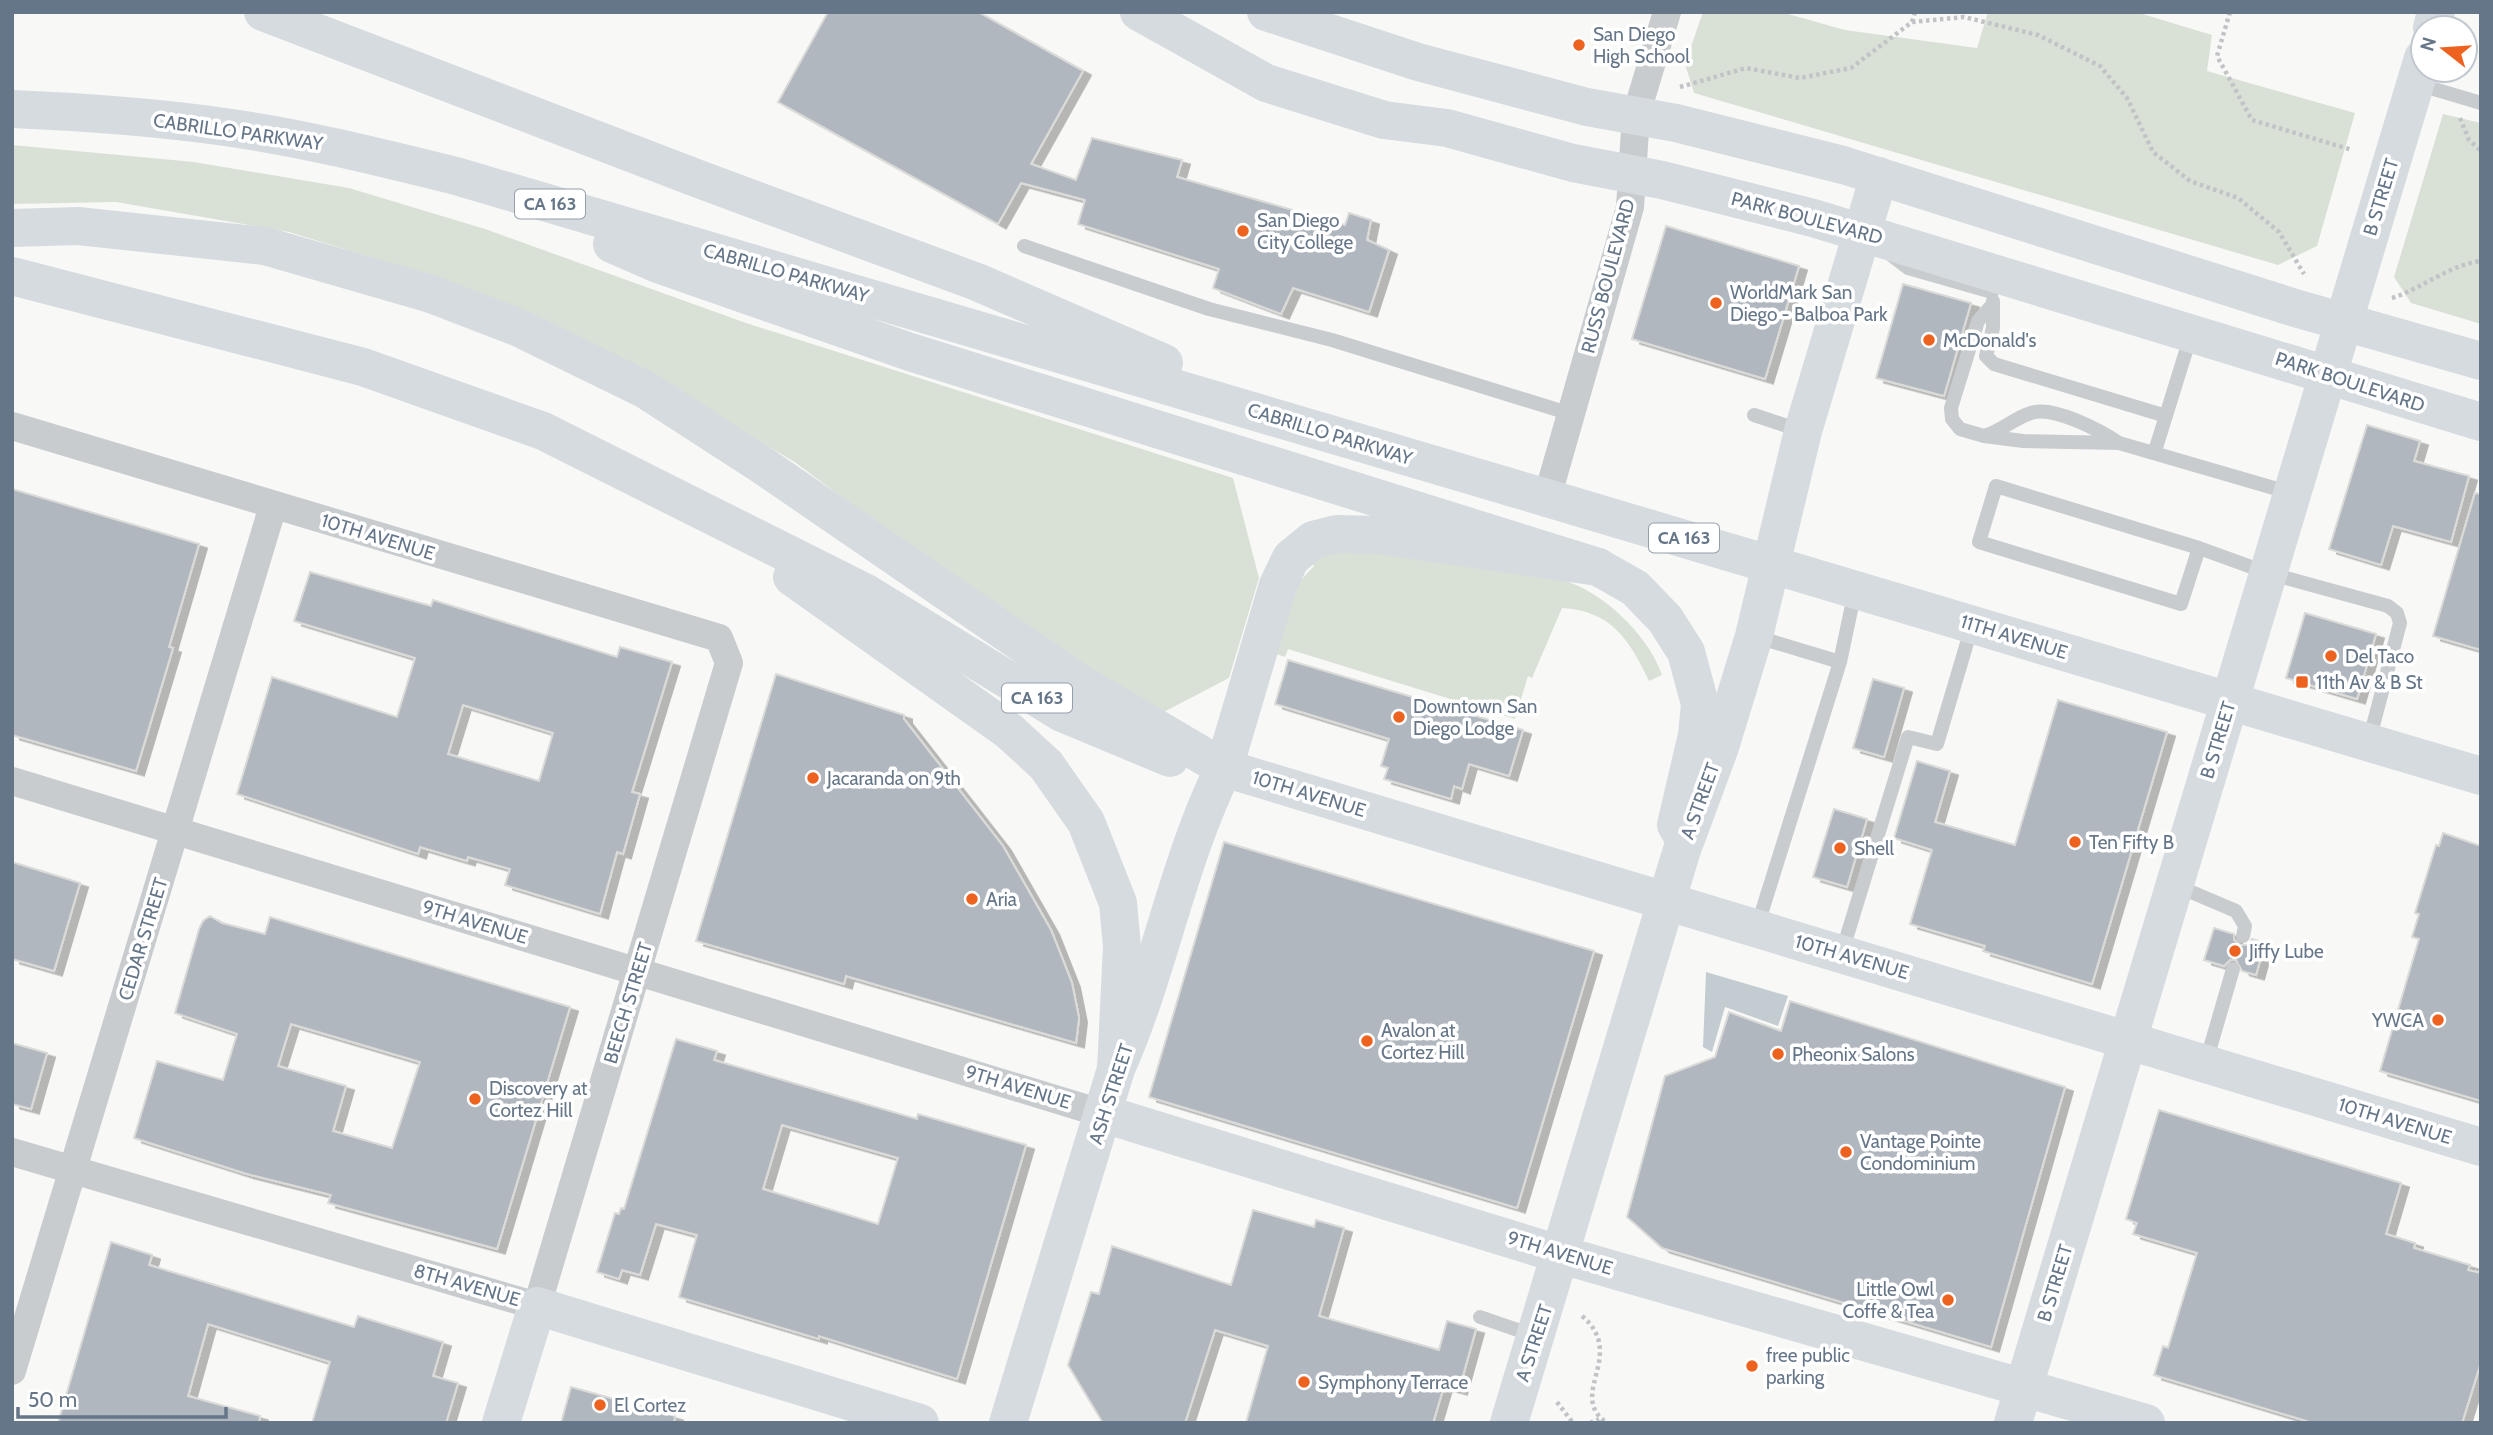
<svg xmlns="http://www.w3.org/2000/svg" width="2493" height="1435" font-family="Cabin,sans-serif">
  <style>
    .green { fill: #d9e1d6 }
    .water { fill: #c2ccd1 }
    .building { fill: #b0b7be; stroke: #dadad8; stroke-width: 2; fill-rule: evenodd; filter: url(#shadow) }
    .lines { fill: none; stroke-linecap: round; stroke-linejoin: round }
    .path { stroke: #c2c3c6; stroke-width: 4.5; stroke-dasharray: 3.5 3.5; stroke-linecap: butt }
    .lane { stroke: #c8cccf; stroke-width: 14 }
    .street { stroke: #c8cccf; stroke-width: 28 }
    .secondary { stroke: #d6dbe0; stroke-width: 38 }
    .primary { stroke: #d6dbe0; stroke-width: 38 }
    .highway { stroke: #d6dbe0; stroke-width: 38 }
    .poi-dot { fill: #ee6220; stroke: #fff; stroke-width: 2.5 }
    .labels { text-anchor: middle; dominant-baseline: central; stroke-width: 7; stroke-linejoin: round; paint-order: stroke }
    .shield { fill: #fff; stroke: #949fac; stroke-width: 2 }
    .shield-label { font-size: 18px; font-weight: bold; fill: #667689 }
    .poi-label { font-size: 19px; fill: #667689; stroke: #fff; text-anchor: start }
    .street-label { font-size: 19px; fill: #667689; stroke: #fff }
  </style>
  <defs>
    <filter id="shadow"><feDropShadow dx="8" dy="4.5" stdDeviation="0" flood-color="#0004"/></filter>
  </defs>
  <rect width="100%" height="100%" fill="#f8f9f6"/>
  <path class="green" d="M 1703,12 L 1781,12 L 1845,30 L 1977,48 L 1988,12 L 2136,12 L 2212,35 L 2207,71 L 2355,113 L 2317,246 L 2278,265 L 1694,93 L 1685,64 Z
    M 2443,114 L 2481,123 L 2481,324 L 2411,303 L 2394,277 Z
    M 12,145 L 194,162 L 349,188 L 485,229 L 746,323 L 1233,478 L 1259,578 L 1229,678 L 1160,714 L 934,566 L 796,463 L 662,382 L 435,277 L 289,232 L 116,202 L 12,204 Z
    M 1360,549 C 1404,556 1448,562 1492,568 C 1520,572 1551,574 1576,585 C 1611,600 1650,639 1662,675 L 1649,681 C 1629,639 1611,611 1562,608 L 1532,678 L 1528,676 L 1515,719 L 1288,649 L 1285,657 L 1270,652 L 1299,582 L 1314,566 L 1310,561 L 1336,550 Z"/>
  <path class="water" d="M 1706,972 L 1788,996 L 1778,1026 L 1725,1007 L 1712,1052 L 1703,1047 Z"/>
  <path class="building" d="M 828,12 L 978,12 L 1083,71 L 1031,164 L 1076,180 L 1092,138 L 1182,160 L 1177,177 L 1345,225 L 1349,213 L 1371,220 L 1367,240 L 1389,250 L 1369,312 L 1293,288 L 1281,314 L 1213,288 L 1219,269 L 1078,224 L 1085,200 L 1021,183 L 998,224 L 778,102 Z
    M 1666,226 L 1799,266 L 1765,379 L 1632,339 Z
    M 1903,284 L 1971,303 L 1944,396 L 1876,378 Z
    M 2367,425 L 2420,441 L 2414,461 L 2469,476 L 2451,542 L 2393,526 L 2381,565 L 2329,549 Z
    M 12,489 L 199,544 L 169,647 L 173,648 L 136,771 L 12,735 Z
    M 2475,493 L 2481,494 L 2481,650 L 2433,636 Z
    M 310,572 L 431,606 L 433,600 L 617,657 L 620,647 L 672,662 L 632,792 L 640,794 L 623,854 L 617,852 L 600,914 L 505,885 L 510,869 L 468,857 L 467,861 L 420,847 L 418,854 L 237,794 L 272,677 L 397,717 L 415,658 L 294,621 ZM 463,705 L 553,733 L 539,781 L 448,754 Z
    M 2305,613 L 2376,634 L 2357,699 L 2286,678 Z
    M 1288,660 L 1523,730 L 1509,776 L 1469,764 L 1462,789 L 1454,786 L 1451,799 L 1384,779 L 1388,768 L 1381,766 L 1389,739 L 1275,704 Z
    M 776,674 L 904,715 L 904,719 L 1003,846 L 1051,930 L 1072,983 L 1079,1018 L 1076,1043 L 846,976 L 844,984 L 696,941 Z
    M 1873,679 L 1904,688 L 1884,757 L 1853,748 Z
    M 2058,700 L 2167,732 L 2092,984 L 1983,951 L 1985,946 L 1910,924 L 1932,850 L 1894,838 L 1917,761 L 1950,771 L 1935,822 L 2015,845 Z
    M 1834,809 L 1867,819 L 1847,887 L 1813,877 Z
    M 2443,833 L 2481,846 L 2481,1101 L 2380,1071 L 2419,939 L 2412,937 L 2419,914 L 2415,913 L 2436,845 L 2439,846 Z
    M 1224,842 L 1594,951 L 1517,1208 L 1149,1097 Z
    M 12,862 L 80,883 L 54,971 L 12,959 Z
    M 210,916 L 222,923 L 265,934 L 270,917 L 570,1007 L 497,1249 L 328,1203 L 331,1195 L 247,1174 L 134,1138 L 157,1061 L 223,1080 L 237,1034 L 175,1013 L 199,929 L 203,921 ZM 291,1024 L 420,1062 L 392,1148 L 333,1131 L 346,1086 L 278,1066 Z
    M 2214,928 L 2234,934 L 2234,940 L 2240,945 L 2247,945 L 2252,939 L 2265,943 L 2256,975 L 2242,971 L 2236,960 L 2230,960 L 2224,966 L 2204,960 Z
    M 1790,1001 L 2065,1087 L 1991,1347 L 1662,1248 L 1627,1217 L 1665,1076 L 1715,1057 L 1729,1012 L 1781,1031 Z
    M 676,1039 L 717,1051 L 714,1060 L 917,1119 L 918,1114 L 1026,1145 L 957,1379 L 819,1336 L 819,1339 L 679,1297 L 697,1235 L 656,1224 L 640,1275 L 622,1270 L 619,1279 L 597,1272 L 615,1213 L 619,1214 L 621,1208 L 624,1209 ZM 782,1125 L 898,1158 L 878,1224 L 763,1189 Z
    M 12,1043 L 47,1053 L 31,1109 L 12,1104 Z
    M 2159,1110 L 2401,1183 L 2386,1234 L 2415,1243 L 2414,1248 L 2470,1265 L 2468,1270 L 2481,1273 L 2481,1362 L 2462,1423 L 2313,1423 L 2154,1375 L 2163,1346 L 2168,1348 L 2197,1253 L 2133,1234 L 2137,1223 L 2126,1219 Z
    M 1253,1210 L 1314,1227 L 1316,1220 L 1344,1228 L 1319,1316 L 1439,1350 L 1447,1321 L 1476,1329 L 1459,1390 L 1444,1386 L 1433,1423 L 1246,1423 L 1268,1346 L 1215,1330 L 1185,1423 L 1103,1423 L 1068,1365 L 1091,1292 L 1099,1294 L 1112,1246 L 1231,1285 Z
    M 111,1242 L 152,1255 L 149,1265 L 354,1327 L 358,1316 L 443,1342 L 433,1376 L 458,1383 L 446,1423 L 312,1423 L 330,1362 L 208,1324 L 188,1396 L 260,1416 L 259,1423 L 58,1423 Z
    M 571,1387 L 675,1416 L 674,1423 L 561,1423 Z"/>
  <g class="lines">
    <path class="path" d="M 2230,12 L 2217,56 L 2252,120 L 2352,150
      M 1912,22 L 1915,12
      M 1680,87 L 1746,68 L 1800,78 L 1851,68 L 1912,22 L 1964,17 L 2038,35 L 2100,66 L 2127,98 L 2153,152 L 2190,181 L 2238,198 L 2279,232 L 2304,274
      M 2460,118 L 2469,140 L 2481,151
      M 2392,298 C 2423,288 2449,265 2481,261
      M 1582,1316 C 1628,1355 1566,1395 1607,1423
      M 1557,1402 L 1573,1423
      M 1590,1423 L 1599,1419"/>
    <path class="lane" d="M 2417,84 L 2481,103
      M 1024,246 L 1209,309 L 1332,340 L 1571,414
      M 1891,255 L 1908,268 L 1992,292
      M 1993,301 L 1993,328 L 1986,356 L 1994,364 L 2166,416
      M 1992,305 L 1978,321 L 1951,408 L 1952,419 L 1960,429 L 1984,436 L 2023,441 L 2119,443 L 2291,493
      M 1754,415 L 1802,431
      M 1987,435 C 2002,430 2015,418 2031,413 C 2053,405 2101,431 2119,443
      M 2155,451 L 2191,335
      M 2199,548 L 2181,604 L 1979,542 L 1996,486 L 2199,548 L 2268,573 L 2388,606 L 2397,613 L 2400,623 L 2369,741
      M 1754,636 L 1840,662
      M 2177,886 L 2236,911 L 2245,926 L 2243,936
      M 1757,927 L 1840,662 L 1855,591
      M 1842,952 L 1908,737 L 1937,744 L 1972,626
      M 2206,1062 L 2233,969
      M 1480,1317 L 1535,1336"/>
    <path class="street" d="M 12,426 L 719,638 L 729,663 L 537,1306 L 12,1152
      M 1547,498 L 1630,207 L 1636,115 L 1667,12
      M 12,781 L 1104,1114
      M 12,1371 L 273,506"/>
    <path class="secondary" d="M 2432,28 L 2436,12
      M 1686,839 L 1720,747 L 1754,636 L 1803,431 L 1879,176
      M 1104,1114 L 1562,1255 L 2146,1423
      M 501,1423 L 537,1306 L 920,1423
      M 1008,1423 L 1116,1069 C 1160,970 1176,865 1224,768
      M 1509,1423 L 1666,902
      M 2013,1423 L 2423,58"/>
    <path class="primary" d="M 1139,12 L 1266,83 L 1384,120 L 1447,128 L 1573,163 L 1662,180 L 1813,218 L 2481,422
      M 1266,12 L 1418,62 L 1587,107 L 1676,123 L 1843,165 L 2295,308 L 2481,361
      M 1547,498 L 2481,776
      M 1666,902 L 1685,840 L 1676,825 L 1697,735 L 1700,704 L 1686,652 L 1665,619 L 1635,588 L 1598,567 L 1377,535 L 1337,534 L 1313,540 L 1291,558 L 1278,585 L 1224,768 C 1643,894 2062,1020 2481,1147"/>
    <path class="highway" d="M 263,12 L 696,178 L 977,282 L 1164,363
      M 12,109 C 83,112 155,117 225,127 C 303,138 379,157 456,176 L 1547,498
      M 12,228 L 78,226 L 265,246 L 431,294 L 517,327 L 646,390 L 762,465 L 1078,682 L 1224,768
      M 612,244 L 658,264 L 910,352 L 1598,567
      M 12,276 L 363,367 L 543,431 L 866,593 L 1062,713 L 1170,758
      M 792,577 L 1009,731 L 1046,765 L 1086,822 L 1118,903 L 1122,947 L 1116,1069"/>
  </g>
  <g class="poi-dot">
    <circle cx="1579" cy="45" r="7"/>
    <circle cx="1243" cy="231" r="7"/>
    <circle cx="1716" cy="303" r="7"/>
    <circle cx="1929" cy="340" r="7"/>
    <circle cx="2331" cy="656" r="7"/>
    <rect x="2295" y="675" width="14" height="14" rx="3.5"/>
    <circle cx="1399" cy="717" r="7"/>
    <circle cx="813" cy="778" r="7"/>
    <circle cx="2075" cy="842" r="7"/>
    <circle cx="1840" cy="848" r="7"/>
    <circle cx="972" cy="899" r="7"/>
    <circle cx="2235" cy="951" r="7"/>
    <circle cx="2438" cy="1020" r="7"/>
    <circle cx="1367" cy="1041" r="7"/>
    <circle cx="1778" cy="1054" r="7"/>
    <circle cx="475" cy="1099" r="7"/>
    <circle cx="1846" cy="1152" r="7"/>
    <circle cx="1948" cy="1300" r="7"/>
    <circle cx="1752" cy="1366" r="7"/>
    <circle cx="1304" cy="1382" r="7"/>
    <circle cx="600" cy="1405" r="7"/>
  </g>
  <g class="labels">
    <g class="shield">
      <rect x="515" y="189.5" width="70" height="29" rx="5"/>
      <rect x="1649" y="523.5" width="70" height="29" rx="5"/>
      <rect x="1002" y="683.5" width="70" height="29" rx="5"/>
    </g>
    <g class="shield-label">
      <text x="550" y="204">CA 163</text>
      <text x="1684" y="538">CA 163</text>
      <text x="1037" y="698">CA 163</text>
    </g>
    <g class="poi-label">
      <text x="1593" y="34">San Diego<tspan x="1593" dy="22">High School</tspan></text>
      <text x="1257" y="220">San Diego<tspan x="1257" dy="22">City College</tspan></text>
      <text x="1730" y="292">WorldMark San<tspan x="1730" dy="22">Diego - Balboa Park</tspan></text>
      <text x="1943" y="340">McDonald's</text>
      <text x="2345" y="656">Del Taco</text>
      <text x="2316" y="682">11th Av &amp; B St</text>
      <text x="1413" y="706">Downtown San<tspan x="1413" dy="22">Diego Lodge</tspan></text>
      <text x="827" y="778">Jacaranda on 9th</text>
      <text x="2089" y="842">Ten Fifty B</text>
      <text x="1854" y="848">Shell</text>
      <text x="986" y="899">Aria</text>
      <text x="2249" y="951">Jiffy Lube</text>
      <text x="2424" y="1020" text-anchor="end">YWCA</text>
      <text x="1381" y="1030">Avalon at<tspan x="1381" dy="22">Cortez Hill</tspan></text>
      <text x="1792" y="1054">Pheonix Salons</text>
      <text x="489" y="1088">Discovery at<tspan x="489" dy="22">Cortez Hill</tspan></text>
      <text x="1860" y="1141">Vantage Pointe<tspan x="1860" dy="22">Condominium</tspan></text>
      <text x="1934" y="1289" text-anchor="end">Little Owl<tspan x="1934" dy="22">Coffe &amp; Tea</tspan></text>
      <text x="1766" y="1355">free public<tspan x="1766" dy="22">parking</tspan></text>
      <text x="1318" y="1382">Symphony Terrace</text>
      <text x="614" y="1405">El Cortez</text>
    </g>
    <g class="street-label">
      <text transform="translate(238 132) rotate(8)">CABRILLO PARKWAY</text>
      <text transform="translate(2381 197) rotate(-73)">B STREET</text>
      <text transform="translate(1807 218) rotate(15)">PARK BOULEVARD</text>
      <text transform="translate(786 273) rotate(16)">CABRILLO PARKWAY</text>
      <text transform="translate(1608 276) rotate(-75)">RUSS BOULEVARD</text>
      <text transform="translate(2350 382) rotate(18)">PARK BOULEVARD</text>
      <text transform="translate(1330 434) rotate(17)">CABRILLO PARKWAY</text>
      <text transform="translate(378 537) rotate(17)">10TH AVENUE</text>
      <text transform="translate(2014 637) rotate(17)">11TH AVENUE</text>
      <text transform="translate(2218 740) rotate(-73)">B STREET</text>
      <text transform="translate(1309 794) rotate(17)">10TH AVENUE</text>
      <text transform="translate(1700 801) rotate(-70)">A STREET</text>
      <text transform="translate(475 922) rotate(17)">9TH AVENUE</text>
      <text transform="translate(143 939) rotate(-73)">CEDAR STREET</text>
      <text transform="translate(1852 957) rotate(16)">10TH AVENUE</text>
      <text transform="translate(628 1003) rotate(-73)">BEECH STREET</text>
      <text transform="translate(1018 1087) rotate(17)">9TH AVENUE</text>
      <text transform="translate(1111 1094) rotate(-72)">ASH STREET</text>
      <text transform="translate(2395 1121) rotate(17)">10TH AVENUE</text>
      <text transform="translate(1560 1253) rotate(17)">9TH AVENUE</text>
      <text transform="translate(2055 1283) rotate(-73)">B STREET</text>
      <text transform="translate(467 1285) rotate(16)">8TH AVENUE</text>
      <text transform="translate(1534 1343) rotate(-72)">A STREET</text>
    </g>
  </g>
  <rect width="2493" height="1435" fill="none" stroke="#667689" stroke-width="28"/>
  <g transform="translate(2444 49) rotate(287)"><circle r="33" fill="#ffffff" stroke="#c2c8d0" stroke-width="2"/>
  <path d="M0-5L12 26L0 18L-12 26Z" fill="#ee6220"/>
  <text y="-10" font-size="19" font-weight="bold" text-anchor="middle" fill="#667689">N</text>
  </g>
  <path d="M18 1407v10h208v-10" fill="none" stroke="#667689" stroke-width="3.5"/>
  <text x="28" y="1407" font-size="21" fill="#667689" stroke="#ffffff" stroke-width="5" paint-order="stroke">50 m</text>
</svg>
